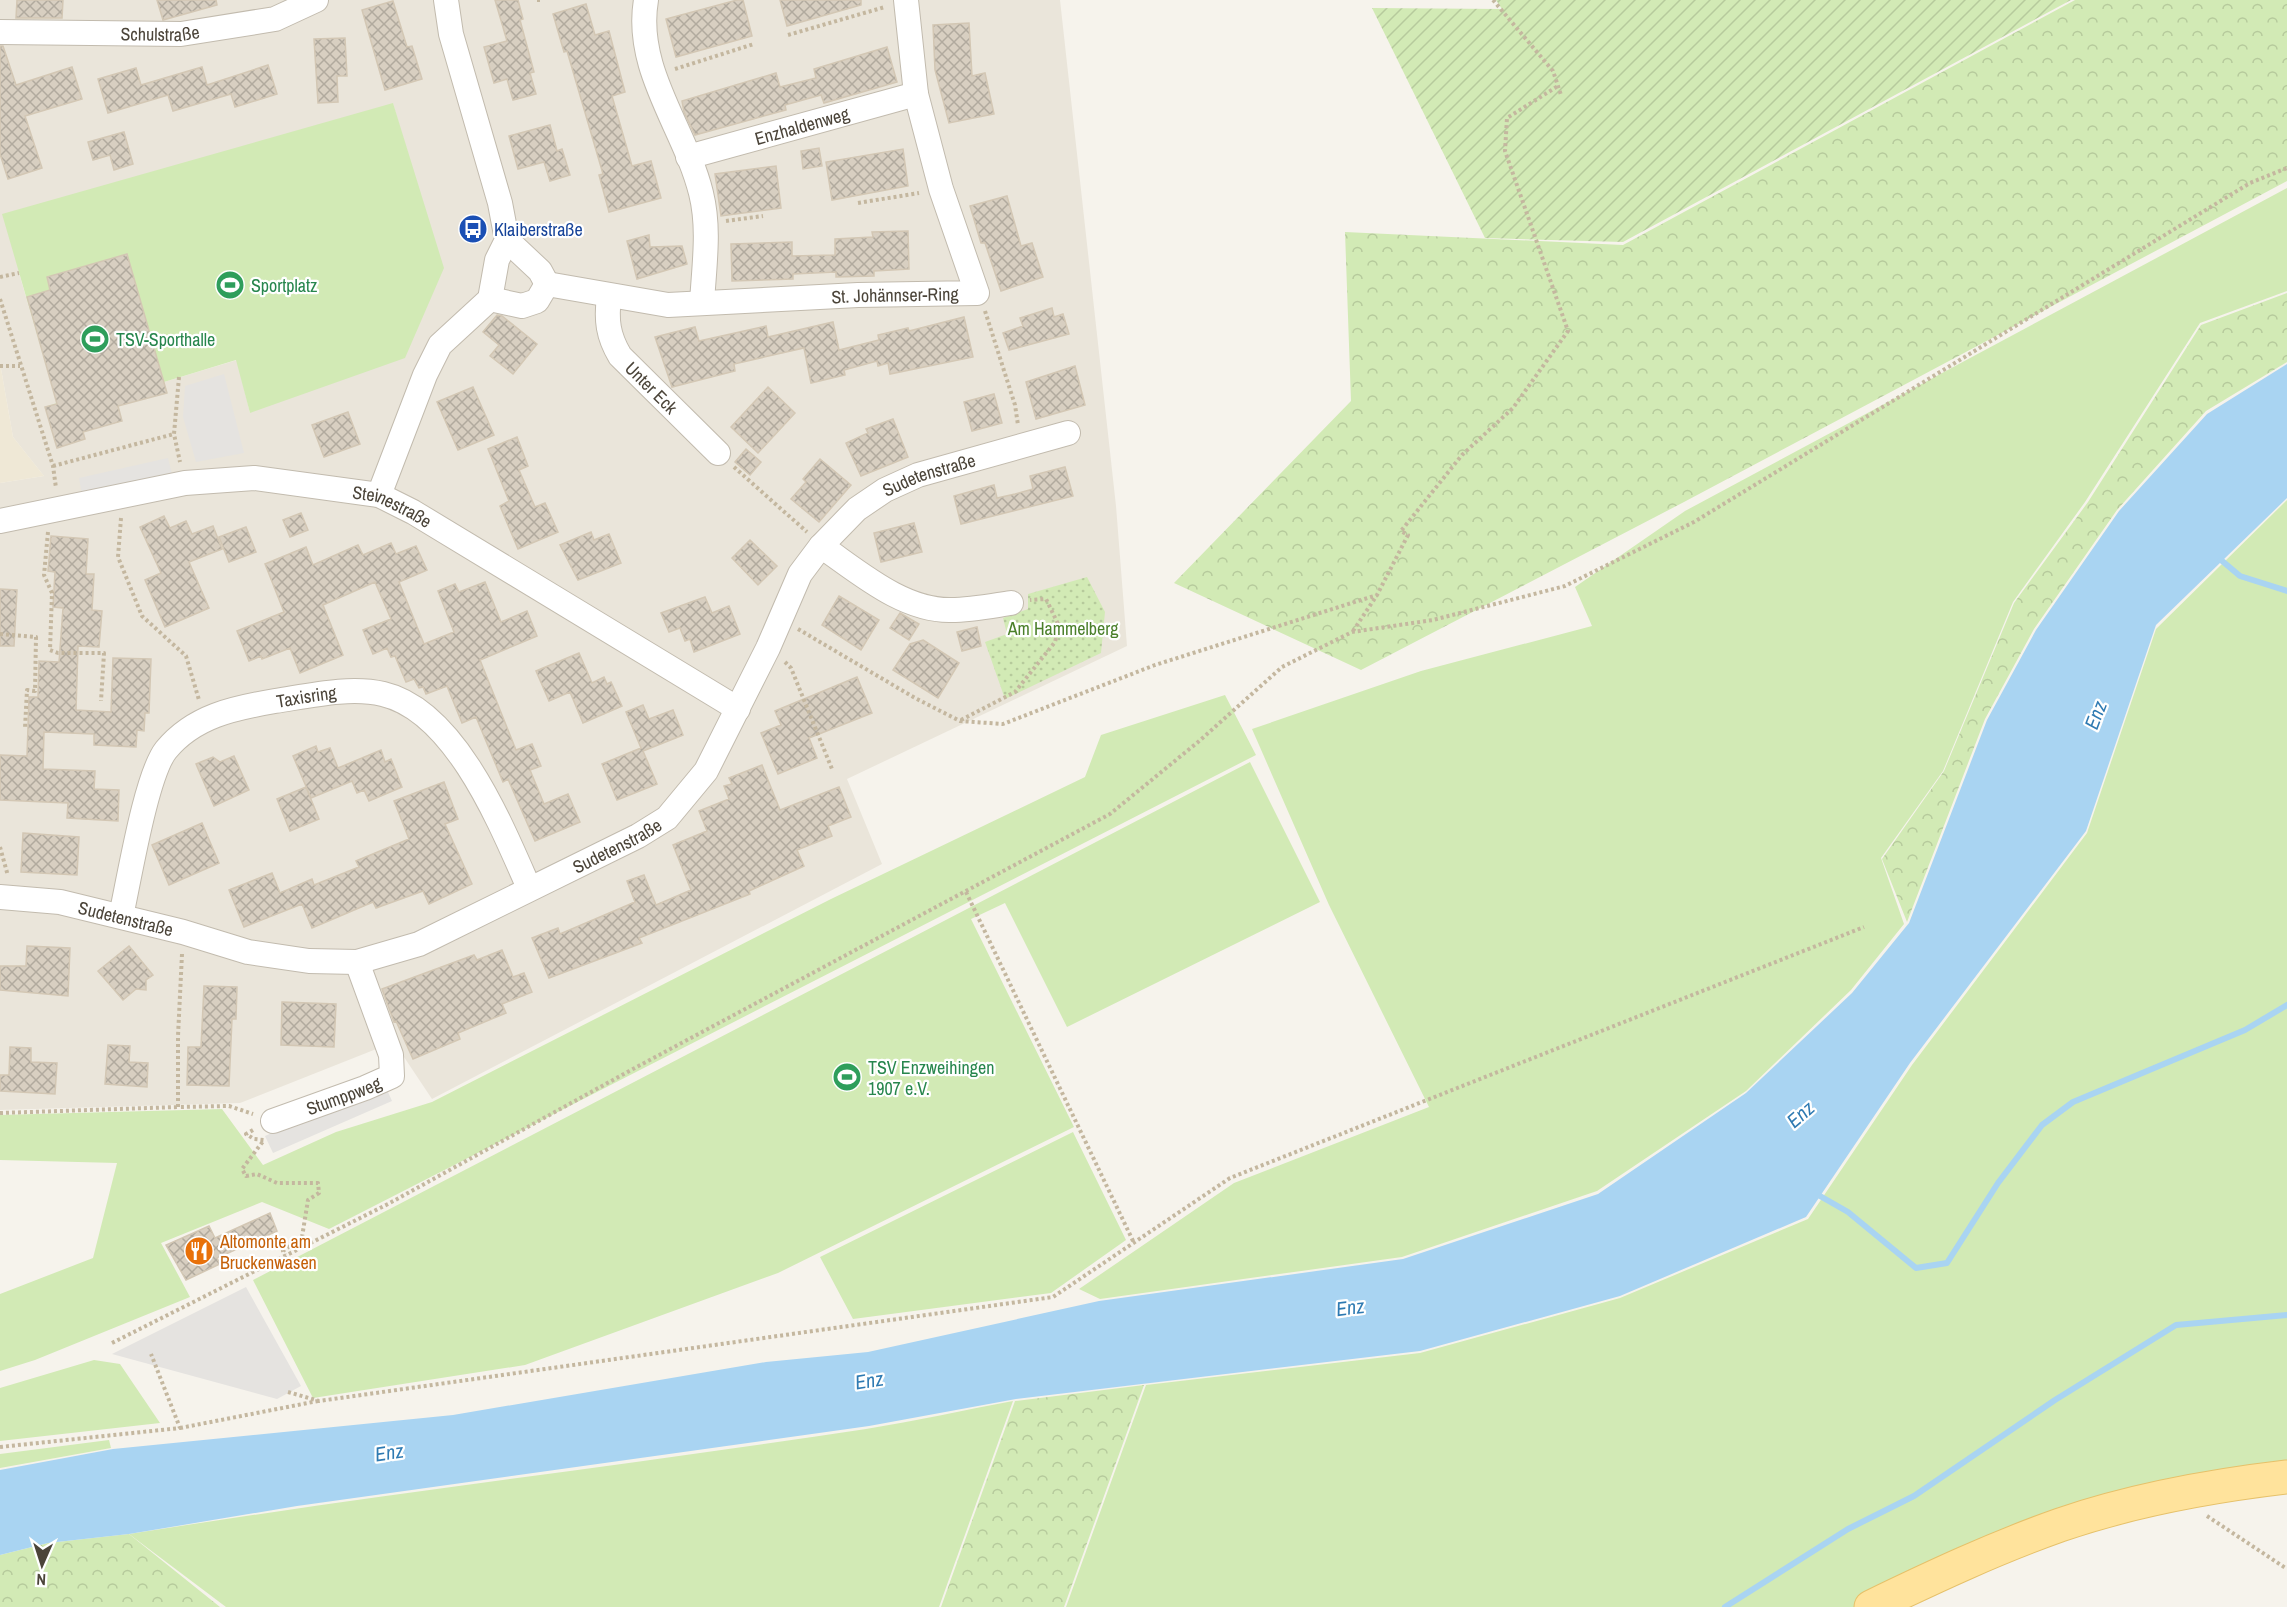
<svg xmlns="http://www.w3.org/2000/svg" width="2287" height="1607" font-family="'Archivo Narrow',sans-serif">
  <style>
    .residential { fill: #eae5da; fill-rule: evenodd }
    .education { fill: #efe8d6 }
    .grass { fill: #d2eab5 }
    .forest { fill: url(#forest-crowns) }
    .park { fill: url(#park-dots) }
    .garden { fill: url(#garden-furrows) }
    .parking { fill: #e5e3e0 }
    .water { fill: #a9d4f2 }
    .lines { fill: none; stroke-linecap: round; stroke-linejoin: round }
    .stream { stroke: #a9d4f2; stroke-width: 6 }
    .building { fill: url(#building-cross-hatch); stroke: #d3c7b4; stroke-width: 1.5 }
    .minor-casing { stroke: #c2bbae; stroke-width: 26 }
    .primary-casing { stroke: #e6c16a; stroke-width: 35 }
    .path { stroke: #c4b79f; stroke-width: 4; stroke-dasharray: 3 3; stroke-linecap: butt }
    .minor { stroke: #fff; stroke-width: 24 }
    .primary { stroke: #ffe39c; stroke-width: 33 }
    .labels { text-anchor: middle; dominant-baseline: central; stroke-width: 4.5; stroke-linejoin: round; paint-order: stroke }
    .street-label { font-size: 18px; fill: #4b4439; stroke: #fff }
    .transit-label { font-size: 18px; fill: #164399; stroke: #fff; text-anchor: start }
    .leisure-label { font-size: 18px; fill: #27864d; stroke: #fff; text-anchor: start }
    .park-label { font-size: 18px; fill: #4a7f2a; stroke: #fff }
    .food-label { font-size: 18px; fill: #c56008; stroke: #fff; text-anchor: start }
    .water-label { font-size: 20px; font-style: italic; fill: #2e7ab2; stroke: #fff }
  </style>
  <defs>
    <pattern id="forest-crowns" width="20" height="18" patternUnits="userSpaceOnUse" patternTransform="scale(1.5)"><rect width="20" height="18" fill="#d2eab5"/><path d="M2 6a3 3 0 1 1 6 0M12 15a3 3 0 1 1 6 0" fill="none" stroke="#b6ca9c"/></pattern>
    <pattern id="park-dots" width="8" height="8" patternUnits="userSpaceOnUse" patternTransform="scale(1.5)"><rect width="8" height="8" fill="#d2eab5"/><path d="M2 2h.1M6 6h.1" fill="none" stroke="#b6ca9c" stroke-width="1.8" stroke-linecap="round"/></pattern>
    <pattern id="garden-furrows" width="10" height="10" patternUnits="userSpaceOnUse" patternTransform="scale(1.5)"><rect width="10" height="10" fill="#d2eab5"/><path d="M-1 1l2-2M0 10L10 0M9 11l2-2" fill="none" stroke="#b6ca9c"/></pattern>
    <pattern id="building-cross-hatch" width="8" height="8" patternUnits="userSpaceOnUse" patternTransform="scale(1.5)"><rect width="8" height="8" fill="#d8cfc1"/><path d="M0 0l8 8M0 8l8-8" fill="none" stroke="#b1aa9e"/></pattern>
  </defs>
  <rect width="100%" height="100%" fill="#f6f3ec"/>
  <path class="residential" d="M 0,0 L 1060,0 L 1116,506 L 1127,646 L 847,779 L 882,864 L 432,1099 L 394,1042 L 240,1103 L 0,1110 L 0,483 L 44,476 L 13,437 L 0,363 ZM 393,104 L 410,160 L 250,413 L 237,360 L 164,382 L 167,393 L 118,406 L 122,422 L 83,432 L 45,407 L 57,404 L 19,273 Z"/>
  <path class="education" d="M 0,363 L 13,437 L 44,476 L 0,483 Z"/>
  <path class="grass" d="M 393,103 L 444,268 L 405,358 L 250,413 L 236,360 L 164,382 L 167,393 L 118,406 L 122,421 L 83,432 L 85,439 L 57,448 L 45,407 L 57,403 L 2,214 Z
    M 2287,188 L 2287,291 L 2200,323 L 2085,502 L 2013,602 L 1943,771 L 1881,858 L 1904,924 L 1851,990 L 1746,1091 L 1597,1191 L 1402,1257 L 1100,1299 L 1079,1289 L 1234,1183 L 1429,1107 L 1329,905 L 1252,729 L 1421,671 L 1592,626 L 1575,587 L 1685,511 Z
    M 2287,500 L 2287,1470 L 2251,1475 L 1857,1607 L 1066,1607 L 1146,1385 L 1420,1353 L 1620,1298 L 1808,1219 L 1912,1065 L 2087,833 L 2156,629 Z
    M 1225,695 L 1256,755 L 329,1229 L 262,1202 L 161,1243 L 190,1297 L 35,1360 L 0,1371 L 0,1294 L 93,1258 L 117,1163 L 0,1160 L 0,1115 L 222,1109 L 263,1165 L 336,1132 L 432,1102 L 831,899 L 1085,777 L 1101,735 Z
    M 1250,762 L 1320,902 L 1067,1027 L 1005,903 L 971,919 L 1074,1127 L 778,1273 L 525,1365 L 313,1398 L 253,1280 Z
    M 1073,1132 L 1126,1240 L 1051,1293 L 853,1319 L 820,1257 Z
    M 94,1360 L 120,1364 L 160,1423 L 0,1441 L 0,1388 Z
    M 1013,1401 L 939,1607 L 226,1607 L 129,1534 C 374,1495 621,1466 866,1429 C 916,1421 964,1410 1013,1401 Z
    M 109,1440 L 111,1448 L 0,1468 L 0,1454 Z"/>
  <path class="forest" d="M 2075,0 L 2287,0 L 2287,181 L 1684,502 L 1361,670 L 1174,583 L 1351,401 L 1345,232 L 1623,245 Z
    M 2287,293 L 2287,362 L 2206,411 L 2117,510 L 2034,629 L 1985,719 L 1907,922 L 1882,859 L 1944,771 L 2014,603 L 2088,502 L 2201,325 Z
    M 1144,1385 L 1064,1607 L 941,1607 L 1015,1401 Z
    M 129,1534 L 220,1607 L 0,1607 L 0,1555 L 48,1543 Z"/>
  <path class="park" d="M 1087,577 L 1105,612 L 1101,653 L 1005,699 L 985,642 L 1007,634 L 1003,618 L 1028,609 L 1028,594 Z"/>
  <path class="garden" d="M 1496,0 L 2071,0 L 1623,242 L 1485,238 L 1372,8 L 1502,9 Z"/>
  <path class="parking" d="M 224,374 L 244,453 L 196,462 L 183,417 L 185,386 Z
    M 168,458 L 172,474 L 82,495 L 79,478 Z
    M 384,1083 L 392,1101 L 273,1153 L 265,1136 Z
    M 246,1287 L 301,1386 L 277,1399 L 112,1354 Z"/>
  <path class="water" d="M 2287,364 L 2287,498 L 2156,625 L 2086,831 L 1910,1063 L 1806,1217 L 1620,1296 L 1420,1351 L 1016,1399 L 869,1426 L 297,1506 L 129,1534 L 48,1543 L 0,1555 L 0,1470 L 113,1449 L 453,1415 L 766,1362 L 868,1352 L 1099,1301 L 1403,1259 L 1598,1194 L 1746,1093 L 1852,993 L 1909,923 L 1987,720 L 2036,630 L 2119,511 L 2207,414 Z"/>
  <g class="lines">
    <path class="stream" d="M 2221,560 L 2240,576 L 2287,591
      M 1820,1196 L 1848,1212 L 1916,1268 L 1947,1263 L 1998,1183 L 2042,1125 L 2073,1102 L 2245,1030 L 2287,1005
      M 1725,1607 L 1848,1529 L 1914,1496 L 2055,1400 L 2176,1325 L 2287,1315"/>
  </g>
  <path class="building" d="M 17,0 L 63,0 L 62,18 L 16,18 Z
    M 157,0 L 216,0 L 217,5 L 163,20 Z
    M 495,0 L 518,0 L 523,19 L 520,20 L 534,72 L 530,73 L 536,94 L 513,100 L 507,79 L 494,83 L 484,47 L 507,41 Z
    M 737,0 L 743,0 L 752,36 L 676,57 L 666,19 Z
    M 780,0 L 861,0 L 861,5 L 787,26 Z
    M 393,1 L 407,47 L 412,46 L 422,79 L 385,90 L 362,10 Z
    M 586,4 L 595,35 L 609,31 L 625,92 L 612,96 L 632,166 L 651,161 L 661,198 L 609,212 L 599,175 L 603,174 L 567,51 L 564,52 L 553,14 Z
    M 969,23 L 972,76 L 985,73 L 994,114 L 949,123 L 935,70 L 933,25 Z
    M 345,38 L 347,76 L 337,76 L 338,102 L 318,103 L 314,39 Z
    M 0,46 L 3,46 L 16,85 L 72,67 L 82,99 L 25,116 L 42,168 L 8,179 L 0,154 Z
    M 887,47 L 897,82 L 824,103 L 821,95 L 785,105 L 786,110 L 695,135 L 684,112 L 682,101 L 776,73 L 780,87 L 816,78 L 814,69 Z
    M 268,65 L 277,94 L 235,107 L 231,94 L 173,111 L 168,95 L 108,113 L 98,79 L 136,68 L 141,85 L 202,67 L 207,85 Z
    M 550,125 L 557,151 L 562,149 L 570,175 L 550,181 L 544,162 L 518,169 L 509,136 Z
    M 124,132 L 133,164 L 114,170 L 110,155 L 93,160 L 88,142 Z
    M 819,148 L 822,166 L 803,169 L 801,151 Z
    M 903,149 L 908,186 L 832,200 L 826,162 Z
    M 776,166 L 781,208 L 721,216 L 715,174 Z
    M 1007,196 L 1021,246 L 1032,243 L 1043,277 L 1001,291 L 985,243 L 981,243 L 970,206 Z
    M 908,231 L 909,269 L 874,271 L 874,276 L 836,277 L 836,272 L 793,274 L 793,279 L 732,281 L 731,244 L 792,242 L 792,256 L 835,255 L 835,239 L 873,237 L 872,232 Z
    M 649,235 L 650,247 L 682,246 L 687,264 L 637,279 L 627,241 Z
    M 127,254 L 167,393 L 118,406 L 122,421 L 83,432 L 85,439 L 57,448 L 45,407 L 57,404 L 27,297 L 50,290 L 47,277 Z
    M 1052,308 L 1054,317 L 1063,314 L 1069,334 L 1009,350 L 1003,333 L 1023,326 L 1020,318 Z
    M 497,315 L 502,316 L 537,344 L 513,374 L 490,356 L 499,345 L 483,332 Z
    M 964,317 L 973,357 L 890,374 L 888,363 L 878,366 L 877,361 L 844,370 L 845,375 L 811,383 L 804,348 L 734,364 L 735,371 L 672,387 L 655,337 L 695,327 L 699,341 L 766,326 L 768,337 L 833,322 L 839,350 L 879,340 L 878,335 L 908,328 L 909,331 Z
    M 1075,366 L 1085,405 L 1036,419 L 1026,382 Z
    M 473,387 L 494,435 L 458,450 L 437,402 Z
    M 768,387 L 795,413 L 758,453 L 731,427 Z
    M 994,394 L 1002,423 L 972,431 L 964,402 Z
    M 348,412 L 360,444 L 324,457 L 312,425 Z
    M 893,419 L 908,457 L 861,476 L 846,443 L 868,433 L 866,429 Z
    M 517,437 L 528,466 L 519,470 L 535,507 L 545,503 L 558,532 L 518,549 L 500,506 L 509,501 L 488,449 Z
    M 746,449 L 761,462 L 750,475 L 735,462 Z
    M 820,459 L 851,485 L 819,522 L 791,499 L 806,482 L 803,479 Z
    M 1065,467 L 1073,496 L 961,524 L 954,496 L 994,485 L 997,498 L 1015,494 L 1033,489 L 1030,476 Z
    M 301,513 L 308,530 L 290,537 L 283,520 Z
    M 164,516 L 170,528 L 186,521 L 192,534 L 213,526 L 222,549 L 189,562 L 209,608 L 165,627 L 145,580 L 161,573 L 140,527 Z
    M 914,523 L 922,552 L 881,562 L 874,533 Z
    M 246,527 L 256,552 L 229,562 L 219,537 Z
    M 591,532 L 594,540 L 609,534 L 621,563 L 578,580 L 560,545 Z
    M 51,536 L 88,539 L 86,574 L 94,574 L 92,610 L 102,611 L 99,647 L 78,646 L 76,710 L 111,712 L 113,658 L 151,659 L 149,713 L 145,713 L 144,731 L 137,730 L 136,747 L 94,745 L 94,734 L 44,732 L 43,769 L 95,771 L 94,789 L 119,790 L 118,821 L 67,818 L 68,803 L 0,800 L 0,755 L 27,756 L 29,697 L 38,697 L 39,661 L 59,662 L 63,608 L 53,607 L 55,572 L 48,571 Z
    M 750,540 L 777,566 L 758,585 L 732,558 Z
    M 391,543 L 396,554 L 416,546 L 427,570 L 399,582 L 424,644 L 454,632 L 438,591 L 455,584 L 459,592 L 485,582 L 501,622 L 527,611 L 537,636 L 480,660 L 516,750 L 532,744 L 541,766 L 530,770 L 544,804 L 568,794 L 580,822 L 535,841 L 508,779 L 503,782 L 476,717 L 462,723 L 447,686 L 426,694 L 423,687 L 419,688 L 414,679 L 406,682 L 395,656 L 391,657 L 387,648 L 373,654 L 363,630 L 391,619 L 375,582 L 323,605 L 343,655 L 300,673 L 290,648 L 262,659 L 261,656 L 249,661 L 237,631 L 284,612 L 265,564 L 306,547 L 313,565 L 358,545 L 363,555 Z
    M 0,589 L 17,590 L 14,646 L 0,646 Z
    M 839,596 L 879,620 L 861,650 L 822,625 Z
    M 705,597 L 712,613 L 729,606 L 740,634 L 694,652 L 690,639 L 685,641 L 680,628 L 669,632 L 661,613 Z
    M 900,613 L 919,624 L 909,640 L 890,628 Z
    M 977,627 L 981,646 L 962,651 L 957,632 Z
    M 923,640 L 959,663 L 938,698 L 893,670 L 910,644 Z
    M 579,653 L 592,683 L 604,677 L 607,684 L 611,682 L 622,706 L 583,723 L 570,692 L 549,701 L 536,671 Z
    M 857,677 L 872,713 L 809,738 L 817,758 L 778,774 L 761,733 L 781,725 L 775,711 Z
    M 643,705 L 649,719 L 673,710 L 683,735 L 643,751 L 657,784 L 617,800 L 602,764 L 641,748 L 626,712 Z
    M 316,746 L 318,752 L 330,748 L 338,768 L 381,750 L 385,762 L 391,759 L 402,787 L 369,801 L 364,790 L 357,793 L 352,781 L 311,798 L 293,756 Z
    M 234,756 L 249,790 L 214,806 L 196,764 L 213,757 L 220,762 Z
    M 762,765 L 780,810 L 839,787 L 851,817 L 828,826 L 832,836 L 797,850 L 804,866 L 749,891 L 750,894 L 639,938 L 642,943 L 549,978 L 532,938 L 558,928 L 560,934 L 635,902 L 627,881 L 644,875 L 656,905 L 691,890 L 673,845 L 707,831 L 699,811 L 729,799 L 724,786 L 732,784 L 729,778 Z
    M 444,782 L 458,819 L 445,824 L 472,884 L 429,904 L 423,891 L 376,908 L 373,902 L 312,928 L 302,904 L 244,927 L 229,890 L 272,873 L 280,893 L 312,879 L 314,885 L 359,867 L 356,861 L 409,839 L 394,801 Z
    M 306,787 L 319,819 L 290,831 L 277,799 Z
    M 202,823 L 219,863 L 169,885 L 152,845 Z
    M 23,833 L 79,837 L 77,875 L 21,872 Z
    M 27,946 L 70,948 L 68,996 L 0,990 L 0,966 L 26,966 Z
    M 129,946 L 153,975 L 146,980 L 146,990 L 136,989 L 123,1000 L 98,971 Z
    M 502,950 L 513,977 L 524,973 L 532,992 L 502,1004 L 506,1013 L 458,1033 L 460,1039 L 413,1059 L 396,1021 L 394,1022 L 382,989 L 474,955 L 477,960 Z
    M 204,986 L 237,987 L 236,1019 L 232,1019 L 229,1086 L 187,1085 L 188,1047 L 201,1047 Z
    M 282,1002 L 336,1004 L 334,1047 L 281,1045 Z
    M 108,1045 L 130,1046 L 129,1062 L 148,1063 L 147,1087 L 105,1084 Z
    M 10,1047 L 31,1048 L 31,1062 L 57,1063 L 55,1094 L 0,1091 L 0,1075 L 9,1075 Z
    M 270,1213 L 277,1231 L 217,1258 L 220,1264 L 186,1280 L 166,1245 L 209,1226 L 215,1238 Z"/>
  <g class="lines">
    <g class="minor-casing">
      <g id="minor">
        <path d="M 646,0 C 634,70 685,128 701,193 C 710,229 704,266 702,303"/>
        <path id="s1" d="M 0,32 L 181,34 L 275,19 L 316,0"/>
        <path id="s2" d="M 688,157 L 916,94"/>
        <path d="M 507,240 L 540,271 L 547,284"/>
        <path id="s3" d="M 547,284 L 668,305 L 858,295 L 977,293 L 941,189 L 916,94 L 906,0"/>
        <path id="s4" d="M 609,297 C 606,320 608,336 620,356 L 718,453"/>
        <path d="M 490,299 L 522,306 L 537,301 L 547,284"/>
        <path d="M 379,495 L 425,375 L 440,345 L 490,299 L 497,260 L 507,240 L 500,203 L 451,34 L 446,0"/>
        <path id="s5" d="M 0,521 L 185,483 L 254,478 L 379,495 L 413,512 L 738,709"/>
        <path d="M 821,546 C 859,572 903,611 951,610 C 971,610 991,606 1011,603"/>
        <path id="s6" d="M 0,897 L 60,902 L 183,932 L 248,952 L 309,961 L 357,962 L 419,944 L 638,836 L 667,818 L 706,771 L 768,648 L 800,574 L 821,546 L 857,509 L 885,490 L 918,475 L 1068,433"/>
        <path id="s7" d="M 121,916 C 129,880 146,775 166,750 C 194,716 234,708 275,701 C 308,696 350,686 383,694 C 456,711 502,827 529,888"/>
        <path id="s8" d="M 273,1121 L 365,1088 L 392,1076 L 391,1055 L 357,962"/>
      </g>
    </g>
    <g class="primary-casing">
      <path id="primary" d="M 1871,1607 C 1933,1577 1995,1548 2060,1525 C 2133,1500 2210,1486 2287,1477"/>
    </g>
    <path class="path" d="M 537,0 L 542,0
      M 1493,0 L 1553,71 L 1561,95
      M 788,35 L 885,7
      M 675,69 L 754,44
      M 858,203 L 919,193
      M 726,221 L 763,216
      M 0,277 L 19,273
      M 0,299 L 53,466 L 56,488
      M 985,311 L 1015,405 L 1018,425
      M 0,366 L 20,366
      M 179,377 L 174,434 L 180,462
      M 53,466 L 174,434
      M 734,467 L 807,532
      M 121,518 L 118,557 L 142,616 L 186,656 L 199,700
      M 48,532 L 44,575 L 52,593 L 50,650 L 58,653 L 104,653 L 101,701
      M 798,629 L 915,698 L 960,721 L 1003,724 L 1155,665 L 1377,595
      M 1353,631 L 1377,595 L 1408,535 L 1401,531 L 1462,455 L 1513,408 L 1568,331 L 1505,151 L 1507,118 L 1558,86
      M 0,634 L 36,637 L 35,691 L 27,690 L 25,728
      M 785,662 L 791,668 L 832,769
      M 961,720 L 1015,692 L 1055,642 L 1059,626 L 1046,599 L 1030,600
      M 0,847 L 8,876
      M 966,892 L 1134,1243
      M 182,954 L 178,1036 L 178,1107 L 229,1106 L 253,1114
      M 0,1113 L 178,1107
      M 253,1130 L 246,1134 L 254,1139 L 264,1140 L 242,1169 L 246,1176 L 257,1174 L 277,1183 L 318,1183 L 319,1193 L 308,1200 L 302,1237 L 283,1251 L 285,1255
      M 112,1343 L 388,1204 L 631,1070 L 1110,814 L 1198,742 L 1282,667 L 1352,632 L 1433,620 L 1565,586 L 1694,522 L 2250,183 L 2287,168
      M 288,1392 L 319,1401 L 1053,1297 L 1230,1178 L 1864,927
      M 180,1428 L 318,1401
      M 0,1447 L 180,1428 L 151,1354
      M 2207,1516 L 2287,1569"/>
    <use href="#minor" class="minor"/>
    <use href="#primary" class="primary"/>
  </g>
  <defs>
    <g id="bus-disc" transform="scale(1.5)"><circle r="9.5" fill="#1a4fb4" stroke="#fff"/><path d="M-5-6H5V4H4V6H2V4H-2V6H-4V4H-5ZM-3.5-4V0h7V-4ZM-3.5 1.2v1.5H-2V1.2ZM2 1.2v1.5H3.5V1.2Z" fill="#fff"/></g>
    <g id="stadium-disc" transform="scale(1.5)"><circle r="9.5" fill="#2e9e5b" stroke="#fff"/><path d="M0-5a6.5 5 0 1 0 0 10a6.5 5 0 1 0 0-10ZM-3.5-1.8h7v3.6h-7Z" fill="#fff"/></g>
    <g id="restaurant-disc" transform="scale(1.5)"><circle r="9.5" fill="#e8710a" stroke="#fff"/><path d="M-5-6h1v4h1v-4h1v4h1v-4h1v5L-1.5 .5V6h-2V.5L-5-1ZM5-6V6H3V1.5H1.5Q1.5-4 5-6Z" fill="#fff"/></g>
  </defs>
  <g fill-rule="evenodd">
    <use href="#bus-disc" x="473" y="229"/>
    <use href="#stadium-disc" x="230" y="285"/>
    <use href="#stadium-disc" x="95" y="339"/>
    <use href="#stadium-disc" x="847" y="1077"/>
    <use href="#restaurant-disc" x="199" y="1251"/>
  </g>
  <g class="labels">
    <g class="street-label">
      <text stroke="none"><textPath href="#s1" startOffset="160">Schulstraße</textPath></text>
      <text stroke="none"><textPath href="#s2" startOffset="118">Enzhaldenweg</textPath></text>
      <text stroke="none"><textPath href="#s3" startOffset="350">St. Johännser-Ring</textPath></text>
      <text stroke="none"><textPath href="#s4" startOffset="106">Unter Eck</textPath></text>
      <text stroke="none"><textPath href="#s6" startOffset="1154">Sudetenstraße</textPath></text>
      <text stroke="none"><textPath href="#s5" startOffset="400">Steinestraße</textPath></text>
      <text stroke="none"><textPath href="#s7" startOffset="327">Taxisring</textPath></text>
      <text stroke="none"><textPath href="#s6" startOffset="650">Sudetenstraße</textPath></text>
      <text stroke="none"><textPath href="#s6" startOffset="128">Sudetenstraße</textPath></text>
      <text stroke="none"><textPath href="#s8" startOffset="75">Stumppweg</textPath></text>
    </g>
    <g class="transit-label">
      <text x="494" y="229">Klaiberstraße</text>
    </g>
    <g class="leisure-label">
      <text x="251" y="285">Sportplatz</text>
      <text x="116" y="339">TSV-Sporthalle</text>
      <text x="868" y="1067">TSV Enzweihingen<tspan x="868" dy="21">1907 e.V.</tspan></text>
    </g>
    <g class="park-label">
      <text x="1063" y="628">Am Hammelberg</text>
    </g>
    <g class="food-label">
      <text x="220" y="1241">Altomonte am<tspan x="220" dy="21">Bruckenwasen</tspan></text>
    </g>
    <g class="water-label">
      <text transform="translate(2095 715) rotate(-69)">Enz</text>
      <text transform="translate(1800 1114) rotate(-41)">Enz</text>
      <text transform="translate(1350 1307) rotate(-7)">Enz</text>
      <text transform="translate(869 1380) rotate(-9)">Enz</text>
      <text transform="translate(389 1452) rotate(-8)">Enz</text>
    </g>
  </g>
  <g transform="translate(42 1565) rotate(183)" stroke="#ffffff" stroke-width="4.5" paint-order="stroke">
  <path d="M0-4.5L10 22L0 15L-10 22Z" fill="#4b4439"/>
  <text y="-9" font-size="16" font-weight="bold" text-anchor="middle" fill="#4b4439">N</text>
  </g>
</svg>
